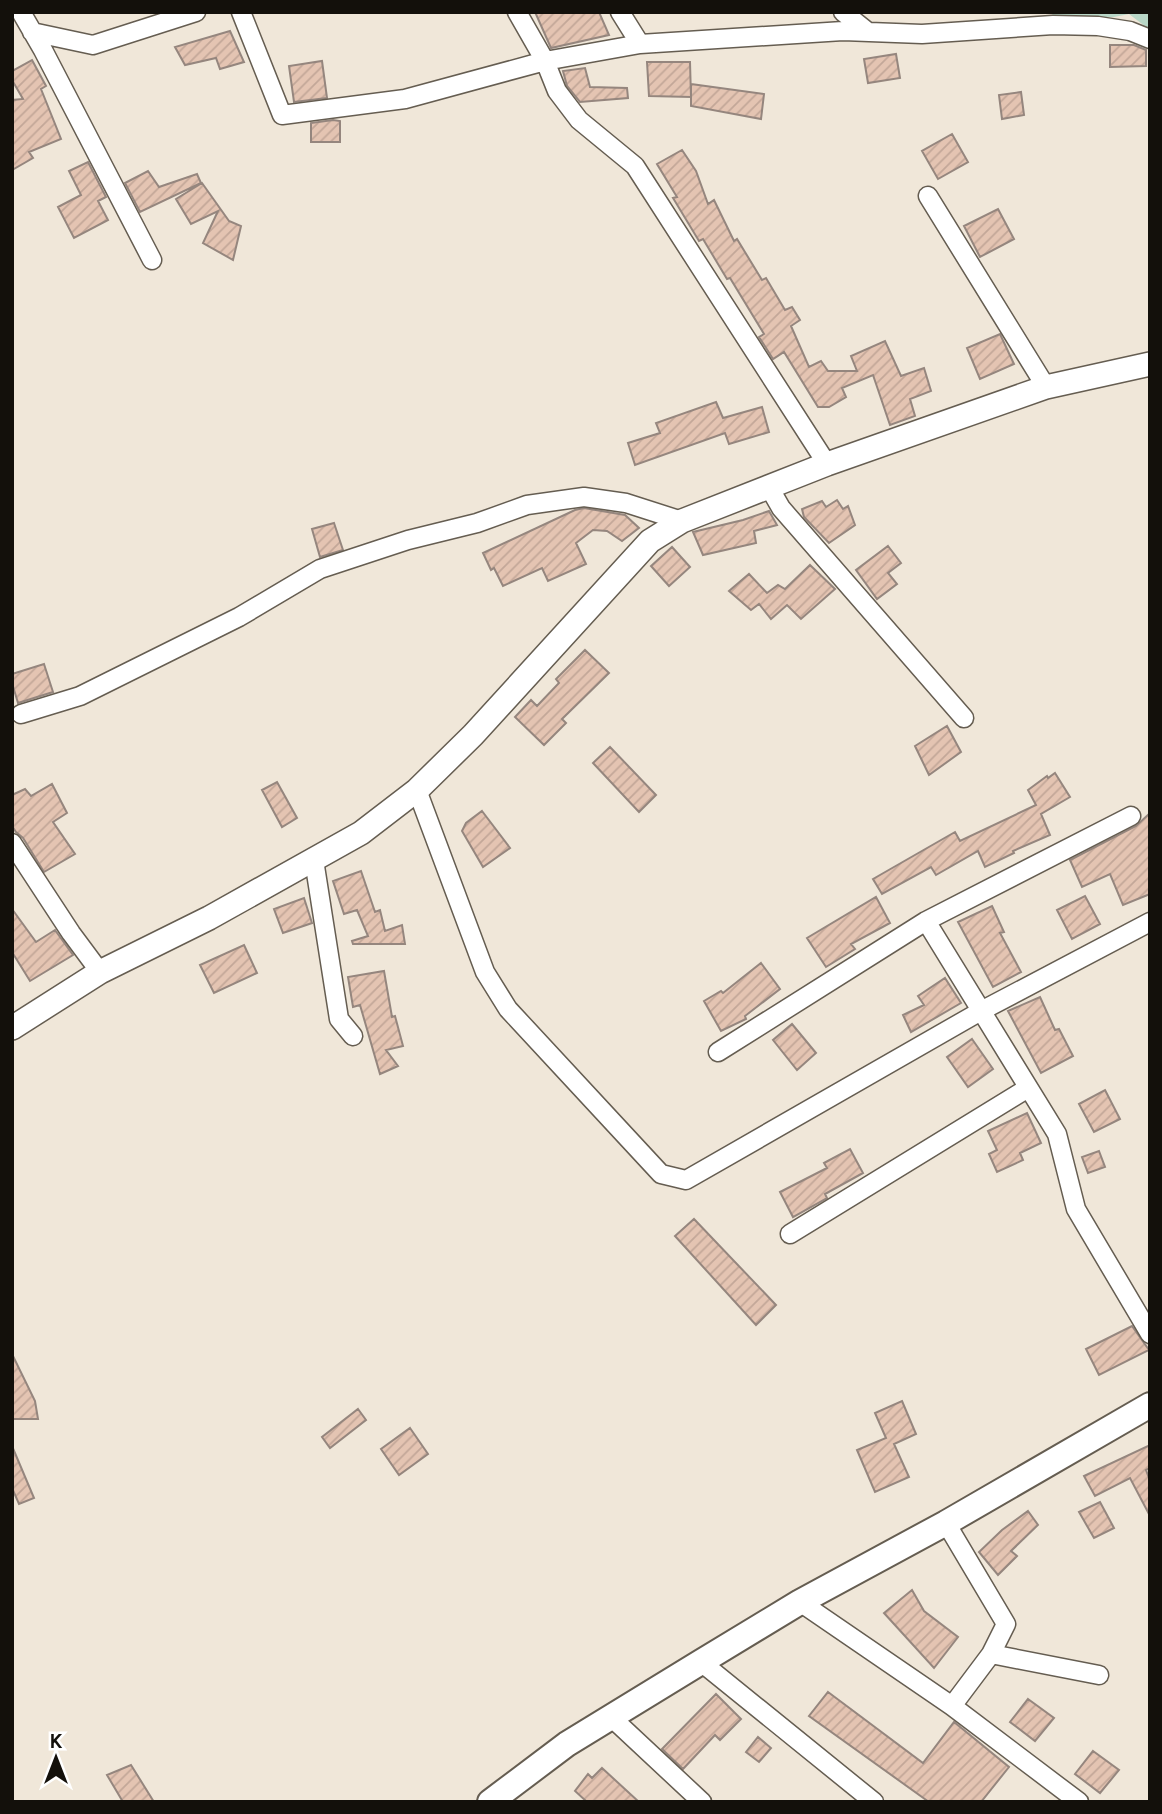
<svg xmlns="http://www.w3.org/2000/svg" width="1162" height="1814" font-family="Figtree,sans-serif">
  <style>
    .green { fill: #b9d7c7 }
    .building { fill: url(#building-hatch); stroke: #95867e; stroke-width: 2 }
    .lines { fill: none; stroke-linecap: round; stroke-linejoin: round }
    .minor-casing { stroke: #655d51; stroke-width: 21 }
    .tertiary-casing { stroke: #655d51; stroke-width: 26 }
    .secondary-casing { stroke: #655d51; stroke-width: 28 }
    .minor { stroke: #fff; stroke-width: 18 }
    .tertiary { stroke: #fff; stroke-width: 23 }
    .secondary { stroke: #fff; stroke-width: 24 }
  </style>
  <defs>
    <pattern id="building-hatch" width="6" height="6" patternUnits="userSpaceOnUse" patternTransform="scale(1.75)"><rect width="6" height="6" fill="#e4c4b2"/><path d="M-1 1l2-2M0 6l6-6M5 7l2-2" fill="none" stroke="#c3a798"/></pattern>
  </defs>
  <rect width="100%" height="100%" fill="#f0e7d9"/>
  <path class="green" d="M 1050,12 L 1150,12 L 1150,30 L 1129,14 L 1114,17 L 1055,17 Z"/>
  <path class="building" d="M 535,12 L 599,12 L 609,35 L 551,48 Z
    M 230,31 L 244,62 L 220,69 L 216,58 L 185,65 L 175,47 Z
    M 1110,45 L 1134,45 L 1146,50 L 1146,66 L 1110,67 Z
    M 896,54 L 900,78 L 868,83 L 864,59 Z
    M 32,60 L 46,86 L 41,89 L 61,139 L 29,152 L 33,158 L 12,170 L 12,100 L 23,99 L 12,80 L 12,71 Z
    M 322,61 L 327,98 L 294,102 L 289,66 Z
    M 647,62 L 690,62 L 691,97 L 649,96 Z
    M 585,68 L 590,87 L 627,88 L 628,98 L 580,102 L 567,86 L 563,71 Z
    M 691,84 L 764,94 L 761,119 L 691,106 Z
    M 1021,92 L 1024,115 L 1002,119 L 999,95 Z
    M 333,120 L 340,121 L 340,142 L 311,142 L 311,123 Z
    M 952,134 L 968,162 L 938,179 L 922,151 Z
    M 682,150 L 696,171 L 708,204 L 714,200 L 734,241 L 737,239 L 762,280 L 766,278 L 785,310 L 792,307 L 800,320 L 791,326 L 809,367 L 821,361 L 828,371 L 857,371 L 851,356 L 885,341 L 901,376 L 924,368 L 931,391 L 910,399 L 915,416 L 890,425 L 873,375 L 842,388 L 846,397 L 829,407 L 818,407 L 784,352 L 773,359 L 759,337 L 764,334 L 730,278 L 727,279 L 703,239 L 699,241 L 673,198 L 677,197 L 657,164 Z
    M 88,162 L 106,197 L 98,201 L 108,220 L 74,238 L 58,207 L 81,195 L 69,171 Z
    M 148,171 L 159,187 L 197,174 L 201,183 L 140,212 L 125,183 Z
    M 202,183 L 229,221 L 241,226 L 233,260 L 203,243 L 218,211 L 191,224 L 176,199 Z
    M 998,209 L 1014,239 L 980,257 L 964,226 Z
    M 1000,334 L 1014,364 L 980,379 L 967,348 Z
    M 716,402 L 723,418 L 762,407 L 769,432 L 729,444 L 725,433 L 635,465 L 628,443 L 660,433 L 656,423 Z
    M 837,500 L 843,509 L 848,506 L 855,525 L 829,543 L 804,517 L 802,509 L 822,501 L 826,507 Z
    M 584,508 L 625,515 L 639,528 L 622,541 L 607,531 L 593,530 L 576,543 L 586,564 L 548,581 L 542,568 L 503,586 L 494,568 L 491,570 L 483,553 L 575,510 Z
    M 769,511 L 777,525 L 754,531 L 756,543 L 703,555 L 693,532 L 743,520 Z
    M 334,523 L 343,550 L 320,557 L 312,529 Z
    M 888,546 L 901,563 L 888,573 L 897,584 L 877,599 L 856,570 Z
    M 672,547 L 690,567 L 669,586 L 651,566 Z
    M 810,565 L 835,589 L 801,619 L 787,605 L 771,619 L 759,604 L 751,610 L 729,591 L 749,574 L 767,593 L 778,585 L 785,589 Z
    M 585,650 L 609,673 L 562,719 L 566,723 L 544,745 L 515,717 L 531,700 L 537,706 L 559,683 L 556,679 Z
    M 44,664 L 53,692 L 18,703 L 12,683 L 12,674 Z
    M 947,726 L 961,752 L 929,775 L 915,746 Z
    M 610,747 L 656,795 L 639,812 L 593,763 Z
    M 1055,773 L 1070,797 L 1041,814 L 1050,835 L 1013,851 L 1014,853 L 985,867 L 978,851 L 936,875 L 931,867 L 882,894 L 873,879 L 955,832 L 960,841 L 1036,805 L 1028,790 L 1047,776 L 1048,778 Z
    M 277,782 L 297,818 L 282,827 L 262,790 Z
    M 52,784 L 67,813 L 53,822 L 75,854 L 44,872 L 23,838 L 16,832 L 12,826 L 12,795 L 25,789 L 31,796 Z
    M 482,811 L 510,848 L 483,867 L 462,831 L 466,823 Z
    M 1150,813 L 1150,894 L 1123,905 L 1110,874 L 1082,887 L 1070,860 L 1136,826 Z
    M 361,871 L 375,912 L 380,910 L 385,931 L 402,925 L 405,944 L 353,944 L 352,941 L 368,936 L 357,910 L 344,914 L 333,881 Z
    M 1085,896 L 1100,924 L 1072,939 L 1057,910 Z
    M 876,897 L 890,923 L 851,944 L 855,949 L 826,967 L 807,938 Z
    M 304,898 L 312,923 L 283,933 L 274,909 Z
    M 992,906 L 1004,932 L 1000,933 L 1021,972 L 993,987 L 958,922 Z
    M 12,909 L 36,942 L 55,930 L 73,955 L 30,981 L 12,952 Z
    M 244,945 L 257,973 L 214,993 L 200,965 Z
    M 761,963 L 780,989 L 745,1016 L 746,1019 L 721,1031 L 704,1001 L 721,991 L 723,993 Z
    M 384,971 L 392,1017 L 395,1016 L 403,1046 L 386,1050 L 398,1066 L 380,1074 L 360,1005 L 353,1007 L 348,977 Z
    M 945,978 L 961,1003 L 911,1032 L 903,1015 L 924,1005 L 918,996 Z
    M 1040,997 L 1055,1030 L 1059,1029 L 1073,1056 L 1041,1073 L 1008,1011 Z
    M 792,1024 L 816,1053 L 797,1070 L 773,1040 Z
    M 972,1039 L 993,1069 L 968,1087 L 947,1057 Z
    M 1105,1090 L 1120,1119 L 1094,1132 L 1079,1104 Z
    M 1027,1113 L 1041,1143 L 1020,1153 L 1023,1160 L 997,1172 L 989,1154 L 997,1150 L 988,1131 Z
    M 850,1149 L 863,1173 L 825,1194 L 827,1198 L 793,1217 L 780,1192 L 827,1168 L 824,1163 Z
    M 1099,1151 L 1105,1167 L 1088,1173 L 1082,1157 Z
    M 694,1219 L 776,1305 L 756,1325 L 675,1236 Z
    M 1132,1326 L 1149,1350 L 1099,1375 L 1086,1349 Z
    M 12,1354 L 35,1401 L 38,1419 L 12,1419 Z
    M 902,1401 L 916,1434 L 894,1444 L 909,1477 L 875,1492 L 857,1450 L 886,1438 L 875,1413 Z
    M 358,1409 L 366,1420 L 330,1448 L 322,1437 Z
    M 410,1428 L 428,1454 L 399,1475 L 381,1449 Z
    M 1150,1445 L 1150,1468 L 1146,1470 L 1150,1481 L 1150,1516 L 1130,1478 L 1095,1496 L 1084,1476 Z
    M 12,1446 L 34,1498 L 19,1504 L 12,1488 Z
    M 1100,1502 L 1114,1528 L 1094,1538 L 1079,1512 Z
    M 1028,1511 L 1038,1525 L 1011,1551 L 1017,1556 L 998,1575 L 979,1552 L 1002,1530 Z
    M 912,1590 L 924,1611 L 958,1637 L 934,1668 L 884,1613 Z
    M 828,1692 L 923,1763 L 954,1722 L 1009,1767 L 981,1802 L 929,1802 L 809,1716 Z
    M 716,1694 L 741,1719 L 720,1740 L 715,1735 L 683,1769 L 662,1749 Z
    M 1028,1699 L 1054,1718 L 1035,1741 L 1010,1722 Z
    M 758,1737 L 771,1748 L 759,1762 L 746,1752 Z
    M 1093,1751 L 1119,1770 L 1100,1793 L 1075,1774 Z
    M 131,1765 L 154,1802 L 123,1802 L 107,1775 Z
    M 602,1768 L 639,1802 L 587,1802 L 575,1791 L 588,1774 L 592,1778 Z"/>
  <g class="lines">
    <g class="minor-casing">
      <path id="minor" d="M 21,12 L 43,50 L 152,260
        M 241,12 L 282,115 L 405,99 L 545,61 L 640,44 L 843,31 L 922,34 L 1053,25 L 1098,26 L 1130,31 L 1150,39
        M 517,12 L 545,61 L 557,91 L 579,120 L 635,166 L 827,464
        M 620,12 L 640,44
        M 843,12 L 868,32
        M 32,32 L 93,45 L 196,12
        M 928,196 L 1046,387
        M 769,487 L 781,508 L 964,718
        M 21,714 L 80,696 L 239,617 L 320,569 L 408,540 L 477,523 L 527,505 L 584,497 L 626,503 L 682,521
        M 417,790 L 485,972 L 508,1009 L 661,1174 L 686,1180 L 981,1011 L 1150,922
        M 12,843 L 71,933 L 100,972
        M 314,860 L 339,1019 L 353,1036
        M 926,921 L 1057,1134 L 1076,1209 L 1150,1334
        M 718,1052 L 926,921 L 1131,816
        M 790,1234 L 1028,1088
        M 946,1523 L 1006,1624 L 991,1654
        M 800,1602 L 952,1706 L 1079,1802
        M 701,1662 L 874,1802
        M 952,1706 L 991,1654 L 1099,1675
        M 611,1717 L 702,1802"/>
    </g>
    <g class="tertiary-casing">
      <path id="tertiary" d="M 12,1028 L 100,972 L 209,918 L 361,833 L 417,790 L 473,735 L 650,541 L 682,521 L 827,464 L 1046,387 L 1150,364"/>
    </g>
    <g class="secondary-casing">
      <path id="secondary" d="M 490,1802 L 567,1744 L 701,1662 L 800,1602 L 946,1523 L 1150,1405"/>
    </g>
    <use href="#minor" class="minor"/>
    <use href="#tertiary" class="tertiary"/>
    <use href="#secondary" class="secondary"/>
  </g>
  <rect width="1162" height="1814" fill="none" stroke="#13100b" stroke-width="28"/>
  <g transform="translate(56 1758)" stroke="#ffffff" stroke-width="5" paint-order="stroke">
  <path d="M0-5L12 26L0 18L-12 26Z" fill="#13100b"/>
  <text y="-10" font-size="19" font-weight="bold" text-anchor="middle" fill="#13100b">K</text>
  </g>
</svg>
